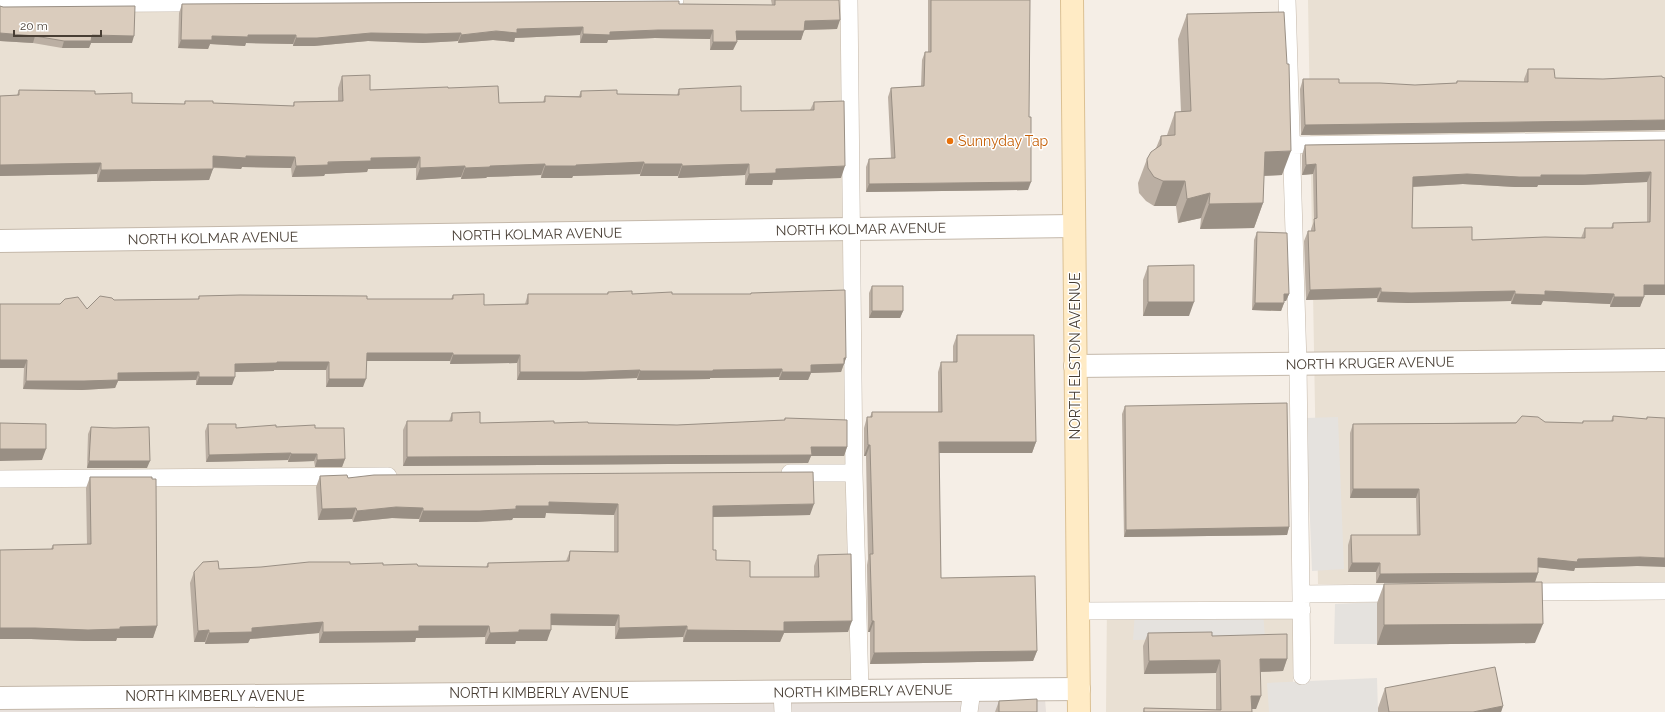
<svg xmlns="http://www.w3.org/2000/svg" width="1665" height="712" font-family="Raleway,sans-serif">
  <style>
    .residential { fill: #e9e0d3 }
    .industrial { fill: #e7e0db }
    .parking { fill: #e5e2de }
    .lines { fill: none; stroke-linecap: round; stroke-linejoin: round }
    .service-casing { stroke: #c4b8aa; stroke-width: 18 }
    .minor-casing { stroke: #c4b8aa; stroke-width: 24 }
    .secondary-casing { stroke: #dcc193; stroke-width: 24 }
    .service { stroke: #fff; stroke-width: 17 }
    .minor { stroke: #fff; stroke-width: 22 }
    .secondary { stroke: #ffebc5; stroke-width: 22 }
    .wall { fill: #bbafa3; fill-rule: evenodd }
    .shaded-wall { fill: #998f84 }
    .building { fill: #daccbd; stroke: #998f84; fill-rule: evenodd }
    .food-dot { fill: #e8710a; stroke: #fff; stroke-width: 1.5 }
    .labels { text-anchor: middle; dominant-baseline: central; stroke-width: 3; stroke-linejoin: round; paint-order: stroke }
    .food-label { font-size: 14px; fill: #c56008; stroke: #fff; text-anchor: start }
    .street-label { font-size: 14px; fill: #483e34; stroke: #fff }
  </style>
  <rect width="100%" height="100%" fill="#f5eee6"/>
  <path class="residential" d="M 0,0 L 850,0 L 853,701 L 0,708 Z
    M 1308,0 L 1665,0 L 1665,583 L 1318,584 Z
    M 1107,602 L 1293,602 L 1293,712 L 1106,712 Z"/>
  <path class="industrial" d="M 1045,699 L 1046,712 L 0,712 L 0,708 Z"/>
  <path class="parking" d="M 1338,417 L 1344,569 L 1312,571 L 1306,418 Z
    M 1377,602 L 1377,644 L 1334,644 L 1335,604 Z
    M 1263,610 L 1265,638 L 1133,640 L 1135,611 Z
    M 1377,678 L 1378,712 L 1269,712 L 1267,683 Z"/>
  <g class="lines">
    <g class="service-casing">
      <path id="service" d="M 849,0 L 854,473 L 860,690
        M 1287,0 L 1298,364 L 1302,676
        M 0,4 L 675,0
        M 1291,145 L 1665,140
        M 790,473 L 854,473
        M 0,479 L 388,476
        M 1519,592 L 1665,591
        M 1301,594 L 1403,593
        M 1078,611 L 1302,610
        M 782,691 L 783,712
        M 969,712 L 972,690"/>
    </g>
    <g class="minor-casing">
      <path id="minor" d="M 0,241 L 1074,226
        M 1075,366 L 1665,360
        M 0,698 L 1079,689"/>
    </g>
    <g class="secondary-casing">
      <path id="secondary" d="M 1072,0 L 1079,712"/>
    </g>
    <use href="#service" class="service"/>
    <use href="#minor" class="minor"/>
    <use href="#secondary" class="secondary"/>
  </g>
  <path class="wall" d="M 771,0 L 839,0 L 837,29 L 804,30 L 801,40 L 737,40 L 737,42 L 733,50 L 710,50 L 710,39 L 655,38 L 608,40 L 607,43 L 580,43 L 580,35 L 515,38 L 514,42 L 493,40 L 458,43 L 458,41 L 423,43 L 368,41 L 314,46 L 293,46 L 293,44 L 246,43 L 245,46 L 210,44 L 208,49 L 178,48 L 179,13 L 182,4 L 679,4 L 772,5 Z
    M 928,0 L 1030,0 L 1028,190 L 866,192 L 866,167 L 869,159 L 891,158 L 888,97 L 891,88 L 921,86 L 922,60 L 925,52 L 928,52 Z
    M 0,6 L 132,43 L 91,43 L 89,48 L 62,48 L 33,43 L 0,41 Z
    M 1187,14 L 1282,175 L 1264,176 L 1263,203 L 1254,228 L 1200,229 L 1201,218 L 1178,223 L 1176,206 L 1154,206 L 1146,201 L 1139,193 L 1138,183 L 1147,159 L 1156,148 L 1161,136 L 1167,135 L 1175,112 L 1181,112 L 1178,39 Z
    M 1528,69 L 1555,78 L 1603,79 L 1665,78 L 1665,130 L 1301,135 L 1300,89 L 1303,79 L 1339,83 L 1415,85 L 1456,83 L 1457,81 L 1524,82 L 1524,79 Z
    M 342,76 L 370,90 L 448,88 L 499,103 L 543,102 L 545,96 L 579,96 L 581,91 L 617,94 L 677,95 L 679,89 L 741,111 L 810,110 L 814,102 L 841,178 L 773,180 L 772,185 L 745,185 L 745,175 L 678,178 L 678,176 L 640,176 L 640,174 L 573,176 L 572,178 L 541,178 L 541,175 L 487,177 L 486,178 L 461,179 L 461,177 L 416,180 L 416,168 L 368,169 L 367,172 L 325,174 L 324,176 L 292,177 L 291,168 L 242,167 L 241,169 L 213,168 L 209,180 L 97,182 L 97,174 L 0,176 L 0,96 L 17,95 L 19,90 L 95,94 L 132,103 L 184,104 L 185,101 L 213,103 L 293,106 L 294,102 L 338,101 L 338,88 Z
    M 1665,140 L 1665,295 L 1644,295 L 1640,307 L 1610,307 L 1610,304 L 1543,301 L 1541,305 L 1511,304 L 1511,301 L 1408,303 L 1377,302 L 1377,298 L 1306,300 L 1304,241 L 1308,231 L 1311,231 L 1311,229 L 1314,221 L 1313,174 L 1302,175 L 1302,155 L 1305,145 ZM 1647,182 L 1647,222 L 1613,223 L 1611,228 L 1585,228 L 1581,238 L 1472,240 L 1412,228 L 1413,187 L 1463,184 L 1515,187 L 1537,187 L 1538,185 L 1582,185 Z
    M 1257,232 L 1289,294 L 1286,301 L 1284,301 L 1284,303 L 1281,311 L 1252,310 L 1254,240 Z
    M 1148,266 L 1189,316 L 1143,316 L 1143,280 Z
    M 872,286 L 903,311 L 900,318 L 869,318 L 869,293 Z
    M 608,292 L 632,294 L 750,294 L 751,293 L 846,358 L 841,372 L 811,373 L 808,380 L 779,380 L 779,377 L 710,378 L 710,379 L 637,380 L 637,378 L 582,380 L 517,380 L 517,363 L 450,364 L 450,361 L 366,361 L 363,387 L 326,387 L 326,370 L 274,370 L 274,371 L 235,372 L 232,385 L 196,385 L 196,380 L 118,381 L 115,388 L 82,390 L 23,389 L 24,368 L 0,368 L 0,304 L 87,309 L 114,300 L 198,299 L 199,296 L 367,299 L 451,299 L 453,295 L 484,305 L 525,304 L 528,294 L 607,294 Z
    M 957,335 L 1036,442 L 1032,453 L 939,453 L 941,578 L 1037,651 L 1033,661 L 870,664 L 870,632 L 868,632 L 867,565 L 868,559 L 866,456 L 864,456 L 864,428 L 867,417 L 870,417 L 872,412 L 938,412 L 938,372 L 941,362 L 953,362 L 953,346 Z
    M 1125,406 L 1289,527 L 1287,535 L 1124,537 L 1122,414 Z
    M 452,413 L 480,423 L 554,423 L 677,425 L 784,420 L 785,418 L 847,447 L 844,456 L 811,456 L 808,463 L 403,466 L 403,430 L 407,421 L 449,421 Z
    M 1613,416 L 1646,419 L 1647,417 L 1637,566 L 1575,568 L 1574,571 L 1538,567 L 1538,573 L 1535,582 L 1376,583 L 1376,572 L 1348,572 L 1348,545 L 1351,535 L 1417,535 L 1416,498 L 1350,498 L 1350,433 L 1353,424 L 1545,422 L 1582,423 L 1583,421 L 1611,421 Z
    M 208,424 L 236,428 L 276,427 L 315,428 L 345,459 L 342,467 L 315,467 L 314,461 L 288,462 L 288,460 L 206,462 L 205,431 Z
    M 91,427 L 147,468 L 87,468 L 88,434 Z
    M 320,476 L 810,515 L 713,517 L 713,550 L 716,560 L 750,577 L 814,577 L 814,566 L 818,555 L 848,632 L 784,633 L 780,642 L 683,642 L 683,637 L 615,639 L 615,626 L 551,625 L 547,641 L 516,641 L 515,644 L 485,644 L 485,637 L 416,638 L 415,642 L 319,643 L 319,633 L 250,639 L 248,643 L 205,644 L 205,642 L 194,642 L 190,583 L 194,572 L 219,569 L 350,564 L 418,566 L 486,567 L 488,563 L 566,561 L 570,551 L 614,552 L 614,515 L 546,513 L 545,518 L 513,518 L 512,520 L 476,522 L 419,522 L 419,519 L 392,518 L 353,522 L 352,519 L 318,520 L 316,487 Z
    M 90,477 L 157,626 L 153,638 L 117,638 L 116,641 L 84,641 L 31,639 L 0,639 L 0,550 L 51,549 L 53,545 L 87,544 L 86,488 Z
    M 1384,584 L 1535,643 L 1377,645 L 1377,603 Z
    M 1148,633 L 1212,636 L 1287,659 L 1283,671 L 1260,672 L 1256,709 L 1252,709 L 1252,712 L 1143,712 L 1144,708 L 1216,710 L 1216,673 L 1144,674 L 1143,646 Z
    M 1385,688 L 1503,706 L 1501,712 L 1378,712 L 1378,708 Z
    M 999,701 L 999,712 L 995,712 Z"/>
  <path class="shaded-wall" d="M 840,20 L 837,29 L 801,30 L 805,21 Z
    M 583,27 L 580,35 L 515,38 L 514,42 L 493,40 L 458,43 L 461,35 L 517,29 Z
    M 658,30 L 713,30 L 710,39 L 655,38 L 608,40 L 607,43 L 580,43 L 583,34 L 610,32 Z
    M 736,31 L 804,31 L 801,40 L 733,40 Z
    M 0,33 L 35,36 L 33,43 L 0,41 Z
    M 371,33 L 461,33 L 458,41 L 423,43 L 368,41 L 314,46 L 293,46 L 296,38 Z
    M 92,35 L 134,36 L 132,43 L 91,43 L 89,48 L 62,48 L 64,41 Z
    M 248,35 L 296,35 L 293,44 L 246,43 L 245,46 L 210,44 L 208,49 L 178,48 L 181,40 L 212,36 Z
    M 713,42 L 737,42 L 733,50 L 710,50 Z
    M 1665,120 L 1665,130 L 1301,135 L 1305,125 Z
    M 1291,151 L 1282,175 L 1256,176 L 1265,152 Z
    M 213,156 L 246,156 L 295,157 L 291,168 L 242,167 L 241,169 L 209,167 Z
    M 420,157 L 416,168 L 368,169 L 367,172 L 325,174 L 324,176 L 292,177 L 296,166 L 371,158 Z
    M 644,162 L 640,174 L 573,176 L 572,178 L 541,178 L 545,166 Z
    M 101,163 L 97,174 L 0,176 L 0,165 Z
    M 545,164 L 541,175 L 487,177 L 486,178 L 461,179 L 465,168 L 490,166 Z
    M 644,164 L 682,164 L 678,176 L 640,176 Z
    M 749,164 L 745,175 L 678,178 L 682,166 Z
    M 1316,164 L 1313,174 L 1302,175 L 1306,165 Z
    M 465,166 L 461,177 L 416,180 L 420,168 Z
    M 845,166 L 841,178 L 773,180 L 772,185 L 745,185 L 749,174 L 776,169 Z
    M 213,169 L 209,180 L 97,182 L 101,170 Z
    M 1651,172 L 1647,182 L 1582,185 L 1538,185 L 1537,187 L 1515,187 L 1463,184 L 1409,187 L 1413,177 L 1467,174 L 1541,175 Z
    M 1163,181 L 1185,181 L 1176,206 L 1154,206 Z
    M 1031,182 L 1028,190 L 866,192 L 869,184 Z
    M 1210,193 L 1201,218 L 1178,223 L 1187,199 Z
    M 1263,203 L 1254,228 L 1200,229 L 1209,204 Z
    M 1644,285 L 1665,285 L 1665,295 L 1640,295 Z
    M 1381,288 L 1377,298 L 1306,300 L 1310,290 Z
    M 1515,291 L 1511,301 L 1408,303 L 1377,302 L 1381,292 Z
    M 1545,291 L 1614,294 L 1610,304 L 1543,301 L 1541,305 L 1511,304 L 1515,294 Z
    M 1284,294 L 1289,294 L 1286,301 L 1282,301 Z
    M 1614,297 L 1644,297 L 1640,307 L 1610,307 Z
    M 1148,302 L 1194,302 L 1189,316 L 1143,316 Z
    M 1255,303 L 1284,303 L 1281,311 L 1252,310 Z
    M 872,311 L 903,311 L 900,318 L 869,318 Z
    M 367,353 L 453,353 L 450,361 L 364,361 Z
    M 453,355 L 520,355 L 517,363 L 450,364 Z
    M 844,358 L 846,358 L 841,372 L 811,373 L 808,380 L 779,380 L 782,372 L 811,365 Z
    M 0,360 L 27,360 L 24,368 L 0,368 Z
    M 277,362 L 329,362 L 326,370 L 274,370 L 274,371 L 232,372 L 235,364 Z
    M 782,369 L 779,377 L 710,378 L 710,379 L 637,380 L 640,371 L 713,370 Z
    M 640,370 L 637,378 L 582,380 L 517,380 L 520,372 Z
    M 199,372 L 196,380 L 118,381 L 115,388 L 82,390 L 23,389 L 26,381 L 118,373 Z
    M 199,377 L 235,377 L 232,385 L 196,385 Z
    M 329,379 L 366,379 L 363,387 L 326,387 Z
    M 939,442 L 1036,442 L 1032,453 L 935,453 Z
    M 868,445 L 870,445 L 866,456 L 864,456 Z
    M 811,447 L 847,447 L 844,456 L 811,456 L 808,463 L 403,466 L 407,457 Z
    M 0,449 L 46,449 L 42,460 L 0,461 Z
    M 291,453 L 288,460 L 206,462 L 209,455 Z
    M 291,454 L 317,454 L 314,461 L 288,462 Z
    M 345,459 L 342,467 L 315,467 L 317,460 Z
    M 89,461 L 150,461 L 147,468 L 87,468 Z
    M 1353,489 L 1419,489 L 1416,498 L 1350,498 Z
    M 549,502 L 618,504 L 614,515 L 546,513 L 545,518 L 513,518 L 512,520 L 476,522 L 419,522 L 423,511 L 516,506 Z
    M 814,504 L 810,515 L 709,517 L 713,506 Z
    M 396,507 L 423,508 L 419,519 L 392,518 L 353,522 L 357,511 Z
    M 356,508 L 352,519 L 318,520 L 322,509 Z
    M 1289,527 L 1287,535 L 1124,537 L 1126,530 Z
    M 1640,557 L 1665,558 L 1665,567 L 1637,566 L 1575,568 L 1574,571 L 1535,567 L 1538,558 L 1578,559 Z
    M 1352,563 L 1380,563 L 1376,572 L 1348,572 Z
    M 1538,573 L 1535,582 L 1376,583 L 1380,574 Z
    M 551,614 L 619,615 L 615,626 L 547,625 Z
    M 852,621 L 848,632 L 784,633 L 780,642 L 683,642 L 687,630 L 784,622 Z
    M 872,621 L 874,621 L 870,632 L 868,632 Z
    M 323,622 L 319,633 L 250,639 L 248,643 L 205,644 L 209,633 L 252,628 Z
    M 1543,624 L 1535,643 L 1377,645 L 1384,625 Z
    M 157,626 L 153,638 L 117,638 L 116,641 L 84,641 L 31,639 L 0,639 L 0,628 Z
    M 419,626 L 489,626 L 485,637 L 416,638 L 415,642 L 319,643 L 323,632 Z
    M 687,626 L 683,637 L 615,639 L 619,628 Z
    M 209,630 L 205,642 L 194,642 L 198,631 Z
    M 519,630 L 551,630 L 547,641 L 516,641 L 515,644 L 485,644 L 490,633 Z
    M 1037,651 L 1033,661 L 870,664 L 874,653 Z
    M 1260,659 L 1287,659 L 1283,671 L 1256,672 Z
    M 1220,660 L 1216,673 L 1144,674 L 1149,661 Z
    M 1251,696 L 1261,696 L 1256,709 L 1247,709 Z
    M 1503,706 L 1501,712 L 1473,712 Z"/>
  <path class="building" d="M 775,0 L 839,0 L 840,20 L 805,21 L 804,31 L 736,31 L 737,42 L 713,42 L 713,30 L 658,30 L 610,32 L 610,35 L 583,34 L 583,27 L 517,29 L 517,33 L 496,31 L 461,35 L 461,33 L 426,34 L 371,33 L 317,38 L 296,38 L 296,35 L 248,35 L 248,37 L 212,36 L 212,40 L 181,40 L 182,4 L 679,1 L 679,4 L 775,5 Z
    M 931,0 L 1030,0 L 1029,117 L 1031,117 L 1031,182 L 869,184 L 869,159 L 895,158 L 891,88 L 924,86 L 925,52 L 931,52 Z
    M 0,6 L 3,7 L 135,6 L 134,36 L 92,35 L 91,41 L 64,41 L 35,36 L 0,33 Z
    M 1284,12 L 1287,64 L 1289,64 L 1291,151 L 1265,152 L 1263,203 L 1209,204 L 1210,193 L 1187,199 L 1185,181 L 1163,181 L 1154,177 L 1148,168 L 1147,159 L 1151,152 L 1161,145 L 1161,136 L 1175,135 L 1175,112 L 1191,111 L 1187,14 Z
    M 1528,69 L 1554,69 L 1555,78 L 1603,79 L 1662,76 L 1662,77 L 1665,78 L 1665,120 L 1305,125 L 1303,79 L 1339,79 L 1339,83 L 1380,83 L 1415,85 L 1457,83 L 1457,81 L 1528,82 Z
    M 370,75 L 370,90 L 448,87 L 448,88 L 498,86 L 499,103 L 545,102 L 545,96 L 581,97 L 581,91 L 617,90 L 617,94 L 679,95 L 679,89 L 741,86 L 741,111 L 814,110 L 814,102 L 844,101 L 845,166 L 776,169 L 776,173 L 749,174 L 749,164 L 682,166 L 682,164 L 644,164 L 644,162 L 576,165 L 576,166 L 545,166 L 545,164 L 490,166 L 490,167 L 465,168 L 465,166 L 420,168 L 420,157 L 371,158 L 371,161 L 328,162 L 328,165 L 296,166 L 295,157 L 246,156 L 246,158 L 213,156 L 213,169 L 101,170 L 101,163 L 0,165 L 0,96 L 19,95 L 19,90 L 95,91 L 95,94 L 132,93 L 132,103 L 185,104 L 185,101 L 213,101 L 213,103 L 294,106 L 294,102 L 343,101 L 342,76 Z
    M 1665,140 L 1665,285 L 1644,285 L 1644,297 L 1614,297 L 1614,294 L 1545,291 L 1545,295 L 1515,294 L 1515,291 L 1411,293 L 1381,292 L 1381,288 L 1310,290 L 1308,231 L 1315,231 L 1314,219 L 1317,218 L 1316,164 L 1306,165 L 1305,145 ZM 1651,172 L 1650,222 L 1613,223 L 1613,228 L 1585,228 L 1585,238 L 1545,237 L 1472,240 L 1472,227 L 1412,228 L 1413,177 L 1467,174 L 1519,177 L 1541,177 L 1541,175 L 1585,175 Z
    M 1257,232 L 1287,233 L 1289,294 L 1284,294 L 1284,303 L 1255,303 Z
    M 1194,265 L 1194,302 L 1148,302 L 1148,266 Z
    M 872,286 L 903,286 L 903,311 L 872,311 Z
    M 845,290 L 846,358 L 844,358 L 844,364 L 811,365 L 811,372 L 782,372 L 782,369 L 713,370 L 713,371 L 640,371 L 640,370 L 585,372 L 520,372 L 520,355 L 453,355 L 453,353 L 367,353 L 366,379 L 329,379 L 329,362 L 277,362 L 277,363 L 235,364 L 235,377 L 199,377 L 199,372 L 118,373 L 118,380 L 84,381 L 26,381 L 27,360 L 0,360 L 0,304 L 60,304 L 65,299 L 78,297 L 87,309 L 100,296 L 112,298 L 114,300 L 199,299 L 199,296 L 240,295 L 367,296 L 367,299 L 453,299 L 453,295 L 484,294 L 484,305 L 528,304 L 528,294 L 608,294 L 608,292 L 632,291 L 632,294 L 672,292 L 672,294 L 751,294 L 751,293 Z
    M 957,335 L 1034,335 L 1036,442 L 939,442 L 941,578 L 1035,576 L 1037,651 L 874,653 L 874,621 L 872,621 L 870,554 L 873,554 L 870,445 L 868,445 L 867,417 L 872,417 L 872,412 L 942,412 L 941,362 L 957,362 Z
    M 1287,403 L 1289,527 L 1126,530 L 1125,406 Z
    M 480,412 L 480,423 L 554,421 L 554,423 L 588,422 L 588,423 L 677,425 L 785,420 L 785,418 L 847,420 L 847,447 L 811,447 L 812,455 L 407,457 L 407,421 L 452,421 L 452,413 Z
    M 1522,416 L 1538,417 L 1545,422 L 1583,423 L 1583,421 L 1613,421 L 1613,416 L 1647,419 L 1647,417 L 1665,418 L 1665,558 L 1640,557 L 1578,559 L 1577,562 L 1538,558 L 1538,573 L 1380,574 L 1380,563 L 1352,563 L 1351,535 L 1420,535 L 1419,489 L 1353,489 L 1353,424 L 1516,423 Z
    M 0,423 L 46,424 L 46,449 L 0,449 Z
    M 208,424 L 236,424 L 236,428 L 276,425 L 276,427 L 315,425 L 315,428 L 344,428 L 345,459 L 317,460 L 317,454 L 291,454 L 291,453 L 209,455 Z
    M 91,427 L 114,428 L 149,427 L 150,461 L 89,461 Z
    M 813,472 L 814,504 L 713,506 L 713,550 L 716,550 L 716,560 L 750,561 L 750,577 L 819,577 L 818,555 L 851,554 L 852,621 L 784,622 L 784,631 L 687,630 L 687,626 L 619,628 L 619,615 L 551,614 L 551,630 L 519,630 L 519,632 L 490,633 L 489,626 L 419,626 L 419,631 L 323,632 L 323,622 L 252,628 L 252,632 L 209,633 L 209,630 L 198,631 L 194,572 L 203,562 L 218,561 L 219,569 L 261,567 L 309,562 L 350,562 L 350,564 L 383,563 L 383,565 L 417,564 L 418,566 L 488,567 L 488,563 L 569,561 L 570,551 L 618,552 L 618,504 L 549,502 L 549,506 L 516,506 L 516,509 L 480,511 L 423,511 L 423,508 L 396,507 L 357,511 L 356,508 L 322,509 L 320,476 L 347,475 L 348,478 L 374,475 Z
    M 90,477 L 152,477 L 152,479 L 156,479 L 157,626 L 120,627 L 120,629 L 88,630 L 35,628 L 0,628 L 0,550 L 53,549 L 53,545 L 91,544 Z
    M 1542,582 L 1543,624 L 1384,625 L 1384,584 Z
    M 1212,632 L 1212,636 L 1287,634 L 1287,659 L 1260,659 L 1261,696 L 1251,696 L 1252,712 L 1144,712 L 1144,708 L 1221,710 L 1220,660 L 1149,661 L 1148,633 Z
    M 1495,667 L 1503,706 L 1473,712 L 1389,712 L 1385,688 Z
    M 1037,699 L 1037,712 L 999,712 L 999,701 Z"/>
  <circle class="food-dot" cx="950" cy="141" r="4"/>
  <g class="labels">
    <g class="food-label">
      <text x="958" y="141">Sunnyday Tap</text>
    </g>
    <g class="street-label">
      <text transform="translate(861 229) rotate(-1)">NORTH KOLMAR AVENUE</text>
      <text transform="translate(537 234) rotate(-1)">NORTH KOLMAR AVENUE</text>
      <text transform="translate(213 238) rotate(-1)">NORTH KOLMAR AVENUE</text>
      <text transform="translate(1075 356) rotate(-90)">NORTH ELSTON AVENUE</text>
      <text transform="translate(1370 363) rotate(-1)">NORTH KRUGER AVENUE</text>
      <text transform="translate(863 691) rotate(-1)">NORTH KIMBERLY AVENUE</text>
      <text x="539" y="693">NORTH KIMBERLY AVENUE</text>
      <text x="215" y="696">NORTH KIMBERLY AVENUE</text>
    </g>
  </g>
  <path d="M14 30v6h87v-6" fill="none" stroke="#483e34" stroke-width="2"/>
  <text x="20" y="30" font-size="12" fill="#483e34" stroke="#ffffff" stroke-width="3" paint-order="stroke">20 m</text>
</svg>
